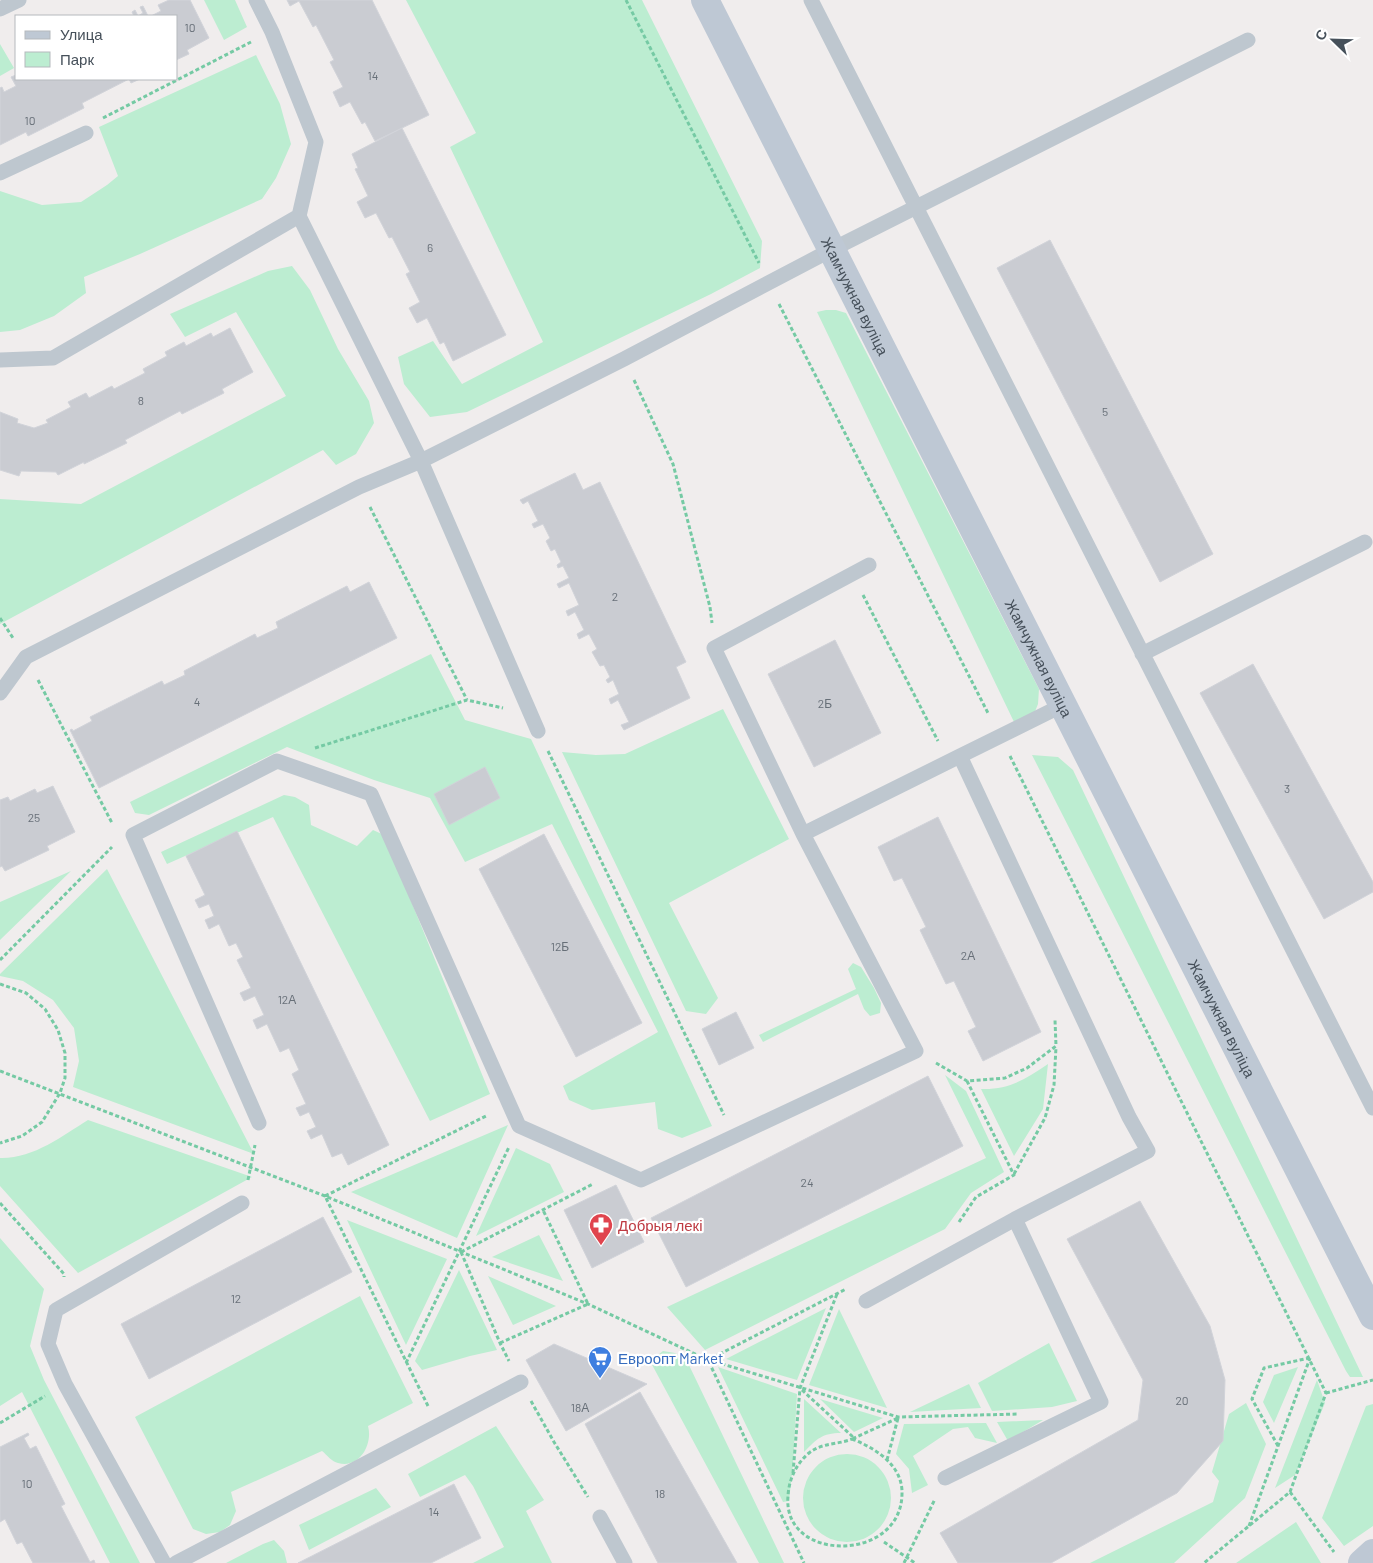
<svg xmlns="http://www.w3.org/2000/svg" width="1373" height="1563" font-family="Barlow,sans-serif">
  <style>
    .green { fill: #bcedd1 }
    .building { fill: #caccd2; stroke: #d1d3d9 }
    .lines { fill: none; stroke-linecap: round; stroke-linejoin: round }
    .path { stroke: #75caa4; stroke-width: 3; stroke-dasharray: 4 2.5; stroke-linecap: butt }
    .service { stroke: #bec7cf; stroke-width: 15 }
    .secondary { stroke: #bec8d4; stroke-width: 28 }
    .labels { text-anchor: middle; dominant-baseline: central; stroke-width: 4.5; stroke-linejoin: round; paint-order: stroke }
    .number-label { font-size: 12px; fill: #676f78 }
    .street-label { font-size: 15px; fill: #46505a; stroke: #fff }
    .health-label { font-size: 15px; fill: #be3a42; stroke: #fff; text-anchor: start }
    .shop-label { font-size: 15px; fill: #366cbe; stroke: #fff; text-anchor: start }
  </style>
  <rect width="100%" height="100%" fill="#f0eded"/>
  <path class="green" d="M 204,0 L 235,0 L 247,27 L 224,40 Z
    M 406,0 L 642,0 L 762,241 L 760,268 L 711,294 L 467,412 L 430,417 L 404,384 L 398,357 L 433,341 L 462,384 L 543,342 L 450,147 L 476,133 Z
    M 0,44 L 14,68 L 0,76 Z
    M 256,55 L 280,104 L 291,144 L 276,178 L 262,199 L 140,254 L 84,277 L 86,293 L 54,316 L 20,330 L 0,332 L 0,191 L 42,205 L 81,202 L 107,185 L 118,176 L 99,127 Z
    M 292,266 L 310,290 L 338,349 L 369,401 L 374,423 L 356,454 L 336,465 L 323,450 L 0,624 L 0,499 L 81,504 L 286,396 L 236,312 L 185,337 L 170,314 L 268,271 Z
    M 826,310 L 836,310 L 846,313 L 1039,689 L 1038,704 L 1032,719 L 1015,724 L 817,312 Z
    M 431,654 L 465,720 L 531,739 L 712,1126 L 682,1138 L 658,1129 L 655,1102 L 592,1110 L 569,1100 L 563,1086 L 658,1032 L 552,824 L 465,862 L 430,798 L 374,780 L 287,747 L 149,815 L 135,813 L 130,802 Z
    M 723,709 L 789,839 L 669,903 L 718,998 L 706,1014 L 686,1011 L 562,752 L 596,755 L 625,754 Z
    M 1032,755 L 1058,757 L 1073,770 L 1363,1377 L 1350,1377 L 1346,1371 Z
    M 284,795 L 295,797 L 309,805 L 311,825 L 357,846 L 373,830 L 384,835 L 490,1094 L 430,1121 L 273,817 L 167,864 L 161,852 Z
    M 107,869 L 254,1154 L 73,1087 L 79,1061 L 74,1028 L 53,1000 L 23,981 L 0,976 L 0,974 Z
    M 71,871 L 0,940 L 0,902 Z
    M 853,963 L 861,967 L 874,988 L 881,1003 L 880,1013 L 870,1016 L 864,1009 L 858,994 L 763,1042 L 759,1035 L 856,989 L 848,969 Z
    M 1048,1064 L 1043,1109 L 1014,1156 L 981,1089 C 1009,1090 1026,1079 1048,1064 Z
    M 945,1075 L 966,1091 L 1004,1172 L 971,1193 L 945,1229 L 705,1350 L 667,1307 L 986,1158 Z
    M 88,1120 L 252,1177 L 78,1273 L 0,1186 L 0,1158 C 33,1159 62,1136 88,1120 Z
    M 508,1125 L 457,1238 L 351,1192 Z
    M 516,1148 L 550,1164 L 564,1192 L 476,1236 Z
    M 347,1220 L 447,1259 L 406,1345 Z
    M 539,1235 L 563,1281 L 492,1257 Z
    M 0,1238 L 44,1289 L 30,1346 L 44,1380 L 140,1563 L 110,1563 L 22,1392 L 0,1406 Z
    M 459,1270 L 497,1350 L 470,1356 L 422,1370 L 415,1361 Z
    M 488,1276 L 556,1306 L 513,1325 Z
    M 360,1296 L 413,1403 L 368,1426 C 373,1444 360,1469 338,1463 C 332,1462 327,1455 322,1451 L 231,1492 L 236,1511 L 230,1525 L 220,1532 L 206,1534 L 193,1529 L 135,1417 Z
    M 826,1308 L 797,1380 L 726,1359 Z
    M 839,1309 L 887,1408 L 809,1385 Z
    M 1049,1343 L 1077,1401 L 1052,1407 L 992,1411 L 978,1383 Z
    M 663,1351 L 675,1353 L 687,1361 L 784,1563 L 759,1563 L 650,1361 Z
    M 718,1367 L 797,1394 L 793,1464 L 789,1501 L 783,1502 Z
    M 1298,1367 L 1274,1423 L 1263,1402 L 1274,1375 Z
    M 1317,1380 L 1325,1403 L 1295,1475 L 1275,1488 Z
    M 969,1384 L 981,1408 L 910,1412 Z
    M 804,1399 L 841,1433 C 822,1433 817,1439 804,1452 Z
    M 820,1399 L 883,1418 L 854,1432 Z
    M 1246,1403 L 1266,1444 L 1245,1498 L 1174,1563 L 1090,1563 L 1213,1502 L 1219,1481 L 1212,1472 L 1229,1414 Z
    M 1373,1404 L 1373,1526 L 1344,1546 L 1322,1518 L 1366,1406 Z
    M 1043,1420 L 1008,1441 L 997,1422 Z
    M 986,1423 L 997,1443 L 975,1438 L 968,1427 L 953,1429 L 913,1456 L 928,1485 L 912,1493 L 909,1469 L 896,1454 L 904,1424 Z
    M 496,1426 L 544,1500 L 526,1511 L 552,1563 L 473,1563 L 504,1547 L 473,1486 L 465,1475 L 420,1497 L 408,1474 Z
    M803 1498a44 44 0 1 1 88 0a44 44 0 1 1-88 0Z
    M 376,1488 L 391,1507 L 309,1550 L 299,1525 Z
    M 1296,1522 L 1321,1563 L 1236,1563 Z
    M 274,1540 L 284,1551 L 287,1563 L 226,1563 L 263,1544 Z"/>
  <path class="building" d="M 169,0 L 190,0 L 209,38 L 187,50 L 189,54 L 176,60 L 176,16 L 151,16 L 161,11 L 158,5 Z
    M 287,0 L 372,0 L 429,115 L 375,141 L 365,122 L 362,124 L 350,102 L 340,107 L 333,92 L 343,87 L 330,62 L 334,60 L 316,25 L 313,27 L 299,1 L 290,6 Z
    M 143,6 L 148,16 L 134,16 L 132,12 L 135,10 L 138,16 L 143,13 L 140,7 Z
    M 16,75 L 17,79 L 140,79 L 131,83 L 129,79 L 82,103 L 84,108 L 28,136 L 26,132 L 0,145 L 0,88 L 2,87 L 4,92 L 16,86 L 11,77 Z
    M 402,128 L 506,335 L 453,361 L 444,342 L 440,344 L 427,318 L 417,323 L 409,308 L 420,302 L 406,274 L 410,272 L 392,237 L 389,238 L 376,213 L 365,218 L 357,202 L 368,196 L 355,169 L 358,168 L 352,154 Z
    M 1050,240 L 1213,554 L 1160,582 L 997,268 Z
    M 230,328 L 253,372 L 222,389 L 224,393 L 182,414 L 180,411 L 125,440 L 127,443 L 84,464 L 84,462 L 58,475 L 56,472 L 21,471 L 19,476 L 0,470 L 0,412 L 18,419 L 17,423 L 34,428 L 48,423 L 46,420 L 71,407 L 68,402 L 86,393 L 89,398 L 112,386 L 114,389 L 145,373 L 143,369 L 167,356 L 165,352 L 184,342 L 186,346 L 211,333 L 213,337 Z
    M 575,473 L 583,490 L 600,482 L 686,662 L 676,667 L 690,698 L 624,730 L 621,725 L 629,722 L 618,700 L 611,704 L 609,699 L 619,694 L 613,680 L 608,683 L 606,680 L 610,677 L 604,665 L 600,666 L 592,652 L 597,649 L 589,634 L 579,639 L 577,634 L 584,630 L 575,612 L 568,616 L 566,611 L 579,605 L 569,583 L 559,588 L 557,584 L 569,578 L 563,566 L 558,568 L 557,565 L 561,562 L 555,549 L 551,551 L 546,541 L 550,538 L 543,524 L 534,528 L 532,524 L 538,521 L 528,501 L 523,504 L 520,500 Z
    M 369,582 L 397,638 L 99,788 L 70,730 L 72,729 L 73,731 L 92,721 L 90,717 L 162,681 L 164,685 L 185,675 L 184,671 L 255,634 L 257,638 L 278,628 L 276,622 L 347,586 L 350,592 Z
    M 835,640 L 881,733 L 814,767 L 768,674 Z
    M 1253,664 L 1373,882 L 1373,892 L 1324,919 L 1200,693 Z
    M 485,767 L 500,798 L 449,825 L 434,794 Z
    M 53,786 L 75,832 L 47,846 L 49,850 L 5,871 L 2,866 L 0,867 L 0,800 L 8,797 L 10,801 L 35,789 L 37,793 Z
    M 938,817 L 1041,1032 L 983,1061 L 968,1031 L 976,1027 L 954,981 L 946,984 L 920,930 L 926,927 L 902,878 L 894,881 L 878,847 Z
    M 237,831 L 389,1145 L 348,1165 L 342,1153 L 332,1157 L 322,1134 L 311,1139 L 307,1131 L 316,1127 L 309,1112 L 300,1116 L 296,1108 L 306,1104 L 292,1074 L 299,1070 L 289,1048 L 280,1052 L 267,1024 L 257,1029 L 253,1020 L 264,1015 L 255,996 L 244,1001 L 240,993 L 251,988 L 237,960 L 243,957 L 236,943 L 229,946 L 219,924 L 209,929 L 205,920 L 214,916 L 209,904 L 199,908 L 195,900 L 205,895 L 186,856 Z
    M 544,834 L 642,1023 L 576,1057 L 479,869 Z
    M 736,1012 L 754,1048 L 719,1065 L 702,1029 Z
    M 928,1076 L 963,1146 L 686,1287 L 651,1218 Z
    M 616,1185 L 644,1242 L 592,1268 L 564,1210 Z
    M 1140,1201 L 1210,1326 L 1225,1380 L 1223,1441 L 1177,1493 L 1051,1563 L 958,1563 L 940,1533 L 1138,1420 L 1143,1380 L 1067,1239 Z
    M 323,1217 L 352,1272 L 149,1379 L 121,1324 Z
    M 554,1344 L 647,1384 L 566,1431 L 526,1360 Z
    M 640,1392 L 737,1563 L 658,1563 L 585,1424 Z
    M 28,1433 L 29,1435 L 24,1438 L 30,1449 L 36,1446 L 65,1504 L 61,1506 L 90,1562 L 94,1560 L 95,1563 L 33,1563 L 22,1542 L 17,1544 L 5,1519 L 0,1522 L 0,1447 Z
    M 454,1484 L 481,1538 L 431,1563 L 298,1563 Z"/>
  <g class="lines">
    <path class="path" d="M 626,0 L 759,263
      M 103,118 L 251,42
      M 779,304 L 989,715
      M 634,380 L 673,464 L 710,607 L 712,623
      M 370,507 L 467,700
      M 863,595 L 938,741
      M 0,618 L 13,638
      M 38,680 L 112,823
      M 315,748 L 467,700 L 503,708
      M 548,751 L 724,1115
      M 1010,756 L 1326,1393 L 1290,1492 L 1204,1563
      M 0,960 L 112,847
      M 0,984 L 26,993 L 45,1009 L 58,1030 L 65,1053 L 65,1078 L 60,1093 L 42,1122 L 22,1136 L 0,1143
      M 936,1063 L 967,1081 L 1005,1078 L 1027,1068 L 1056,1046 L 1055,1020
      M 0,1071 L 325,1196 L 588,1304 L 708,1360 L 804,1563
      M 1014,1174 L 1045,1118 L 1054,1085 L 1056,1047
      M 248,1180 L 255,1145
      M 0,1203 L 64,1274 L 64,1277
      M 959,1222 L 976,1197 L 1014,1175 L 967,1081
      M 461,1252 L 500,1343 L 509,1361
      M 461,1252 L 593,1184
      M 500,1343 L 588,1304 L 543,1210
      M 708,1360 L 846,1289
      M 709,1360 L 898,1417 L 1019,1414
      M 406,1363 L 509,1147
      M 802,1390 L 852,1436 L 852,1439 L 898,1418
      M 1326,1393 L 1373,1380
      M 531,1401 L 554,1442 L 588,1497
      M 428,1406 L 325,1196 L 488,1115
      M 0,1423 L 45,1396
      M 852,1439 C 875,1448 903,1465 902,1494 C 901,1563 782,1563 788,1496 C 789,1479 796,1464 809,1453 C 823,1442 838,1445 852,1439 Z
      M 1278,1446 L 1252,1399 L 1264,1368 L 1309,1358
      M 887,1460 L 898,1418
      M 793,1473 L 800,1388 L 837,1294
      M 1290,1492 L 1334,1552
      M 1249,1526 L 1310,1358
      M 884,1542 L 915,1563
      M 904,1563 L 935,1499"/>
    <path class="service" d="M 256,0 L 272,32 L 316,142 L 299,216 L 421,461 L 538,731
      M 811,0 L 1373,1108
      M 0,9 L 19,0
      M 0,173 L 86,133
      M 0,360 L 53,358 L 299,216
      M 869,565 L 714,648 L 803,834 L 960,756
      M 1142,654 L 1365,542
      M 0,693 L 26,657 L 359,487 L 421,461 L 624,359 L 831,250 L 1248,40
      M 259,1123 L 133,835 L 277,761 L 371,794 L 519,1126 L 641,1180 L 916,1051 L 803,834
      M 866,1301 L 1015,1219
      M 945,1478 L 1101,1402 L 1015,1219 L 1148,1151 L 1129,1117 L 960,756 L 1063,705
      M 600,1517 L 625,1563
      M 164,1563 L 65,1384 L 48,1344 L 56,1310 L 242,1203
      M 176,1563 L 521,1382"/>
    <g class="secondary">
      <path id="s1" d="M 705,0 L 1373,1316"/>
      <path d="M 1362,1563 L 1373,1553"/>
    </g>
  </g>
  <defs>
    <g id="pharmacy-pin" transform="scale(1.25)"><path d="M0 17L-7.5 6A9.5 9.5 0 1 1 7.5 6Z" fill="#e0444e" stroke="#fff"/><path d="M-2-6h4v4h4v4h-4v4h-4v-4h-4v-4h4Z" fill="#fff"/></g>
    <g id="supermarket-pin" transform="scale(1.25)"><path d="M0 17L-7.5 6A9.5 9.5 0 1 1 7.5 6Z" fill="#3f7fe0" stroke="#fff"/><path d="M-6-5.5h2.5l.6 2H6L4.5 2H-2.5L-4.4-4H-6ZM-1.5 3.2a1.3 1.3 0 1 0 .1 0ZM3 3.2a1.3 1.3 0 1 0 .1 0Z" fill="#fff"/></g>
  </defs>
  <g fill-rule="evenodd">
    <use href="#pharmacy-pin" x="601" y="1225"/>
    <use href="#supermarket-pin" x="600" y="1358"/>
  </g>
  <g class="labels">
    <g class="number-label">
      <text x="190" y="27">10</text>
      <text x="373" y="75">14</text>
      <text x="30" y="120">10</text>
      <text x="430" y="247">6</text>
      <text x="141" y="400">8</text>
      <text x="1105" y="411">5</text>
      <text x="615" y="596">2</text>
      <text x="197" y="701">4</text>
      <text x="825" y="703">2Б</text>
      <text x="1287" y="788">3</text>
      <text x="34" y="817">25</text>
      <text x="560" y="946">12Б</text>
      <text x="968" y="955">2А</text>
      <text x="287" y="999">12А</text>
      <text x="807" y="1182">24</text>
      <text x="236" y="1298">12</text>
      <text x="1182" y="1400">20</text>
      <text x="580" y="1407">18А</text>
      <text x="27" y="1483">10</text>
      <text x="660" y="1493">18</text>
      <text x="434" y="1511">14</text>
    </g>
    <g class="street-label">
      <text stroke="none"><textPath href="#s1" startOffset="332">Жамчужная вуліца</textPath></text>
      <text stroke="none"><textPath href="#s1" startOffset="738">Жамчужная вуліца</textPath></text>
      <text stroke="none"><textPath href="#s1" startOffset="1142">Жамчужная вуліца</textPath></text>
    </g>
    <g class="health-label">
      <text x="618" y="1225">Добрыя лекі</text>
    </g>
    <g class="shop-label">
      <text x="618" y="1358">Евроопт Market</text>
    </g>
  </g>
  <rect x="15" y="15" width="162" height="65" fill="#ffffff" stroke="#b5b9bd"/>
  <rect x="25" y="31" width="25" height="8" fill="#bec8d4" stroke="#b5b9bd"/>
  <text x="60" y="40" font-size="15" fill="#46505a">Улица</text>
  <rect x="25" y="52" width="25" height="15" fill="#bcedd1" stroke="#b5b9bd"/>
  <text x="60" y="65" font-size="15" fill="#46505a">Парк</text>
  <g transform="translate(1333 40) rotate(293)" stroke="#ffffff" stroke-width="4" paint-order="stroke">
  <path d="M0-4L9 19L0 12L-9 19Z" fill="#46505a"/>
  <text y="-8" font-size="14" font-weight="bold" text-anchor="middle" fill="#46505a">С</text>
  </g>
</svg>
